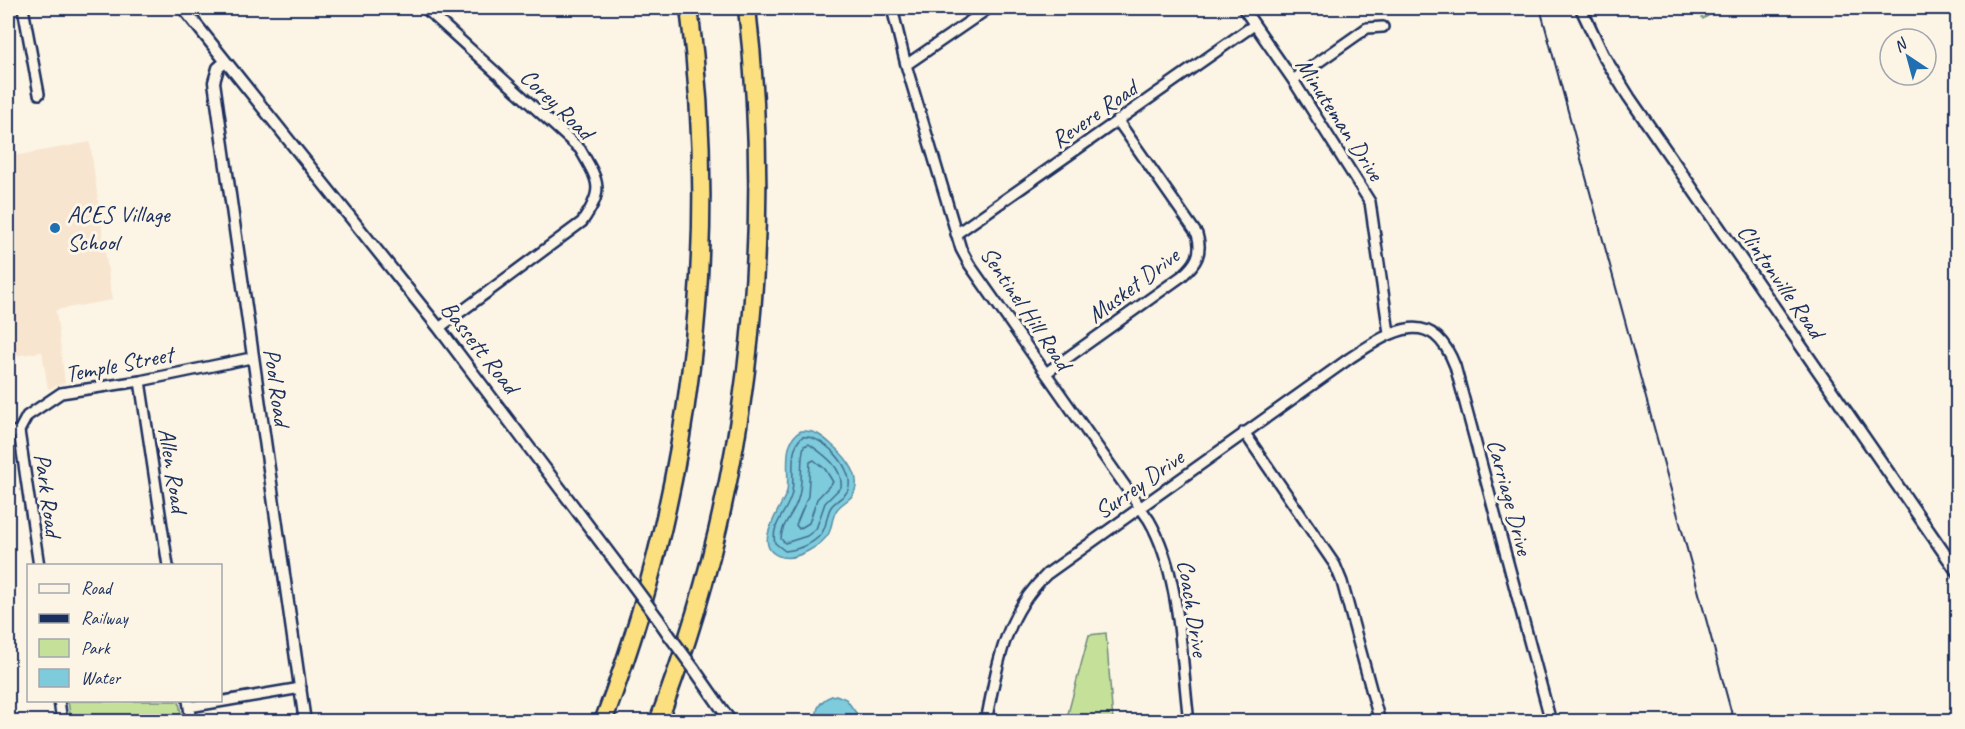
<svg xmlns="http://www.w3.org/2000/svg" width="1965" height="729" font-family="Caveat,sans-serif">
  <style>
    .built { fill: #f8e5cf }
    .green { fill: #c5e199; stroke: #70887c; stroke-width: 1.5 }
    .water { fill: #7dcbdb; stroke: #568da9; stroke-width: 1.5 }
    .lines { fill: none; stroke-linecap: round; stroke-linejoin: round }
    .shore { stroke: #426d90; stroke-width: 1.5 }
    .minor-casing { stroke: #1b2f5e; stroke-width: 14 }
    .tertiary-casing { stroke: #1b2f5e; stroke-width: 15 }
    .motorway-casing { stroke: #1b2f5e; stroke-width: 21 }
    .minor { stroke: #fcf5e5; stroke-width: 9 }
    .tertiary { stroke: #fcf5e5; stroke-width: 10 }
    .motorway { stroke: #fce080; stroke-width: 16 }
    .rail { stroke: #1b2f5e; stroke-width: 2 }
    .tertiary-bridge-casing { stroke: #1b2f5e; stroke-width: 15; stroke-linecap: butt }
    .tertiary-bridge { stroke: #fcf5e5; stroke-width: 10 }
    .poi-dot { fill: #1f6fb2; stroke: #fcf5e5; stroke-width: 2 }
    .labels { text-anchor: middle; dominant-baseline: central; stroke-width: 6; stroke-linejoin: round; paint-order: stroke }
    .street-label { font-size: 24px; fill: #1b2f5e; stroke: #fcf5e5 }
    .poi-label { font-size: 24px; fill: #1b2f5e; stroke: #fcf5e5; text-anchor: start }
  </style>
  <rect width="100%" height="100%" fill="#fcf5e5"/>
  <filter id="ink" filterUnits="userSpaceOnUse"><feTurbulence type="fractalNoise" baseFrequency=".0167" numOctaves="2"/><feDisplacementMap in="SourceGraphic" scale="12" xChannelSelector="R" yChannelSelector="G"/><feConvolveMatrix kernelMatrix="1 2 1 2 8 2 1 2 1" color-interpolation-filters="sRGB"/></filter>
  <g filter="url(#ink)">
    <path class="built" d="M 90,142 L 112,300 L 56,310 L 65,383 L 48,389 L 42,352 L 8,357 L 8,157 Z"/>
    <path class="green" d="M 1696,8 L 1720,8 L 1703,19 Z
      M 1106,633 L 1113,721 L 1066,721 L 1089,635 Z
      M 68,701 L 179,701 L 182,721 L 71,721 Z"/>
    <path class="water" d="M 801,431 C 815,430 822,436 832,445 C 845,456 865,478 852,496 C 847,502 840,504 836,511 C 832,518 832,526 829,533 C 822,546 796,560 782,557 C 748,548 783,507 787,491 C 790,473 781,441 801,431 Z
      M 836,695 L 846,699 L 862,721 L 819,721 C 812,709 823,697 836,695 Z"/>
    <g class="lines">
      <path class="shore" d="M 802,437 C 822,434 852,466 849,486 C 848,496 837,499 831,507 C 827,513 827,522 824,529 C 819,542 798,550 785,551 L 775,543 C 770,524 789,511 792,492 C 795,476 788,449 802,437 Z
        M 809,444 C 823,454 843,467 841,487 L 825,503 L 816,529 L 807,536 L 785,543 L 781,539 C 781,524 794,514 798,499 C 804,482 799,463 804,446 Z
        M 814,460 L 825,469 L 833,482 L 817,499 L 809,523 L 799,529 L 796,525 L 808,496 L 810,462 Z"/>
      <g class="minor-casing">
        <path id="minor" d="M 23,8 L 39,94
          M 425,8 L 580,149 C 599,182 605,189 582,222 L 439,328
          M 892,8 L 906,65 L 961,249 L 969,264 L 1149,520 C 1181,575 1181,659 1189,722
          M 1243,8 L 1293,80 L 1370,202 L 1389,333
          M 906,65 L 989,8
          M 1293,80 L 1367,28 L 1383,27
          M 956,234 L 1254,25
          M 1046,373 L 1182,276 C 1196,264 1203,253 1197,234 L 1118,121
          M 140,381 L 168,566
          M 19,431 L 39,566
          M 1244,432 L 1335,565 L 1342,582 L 1380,722
          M 8,433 L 19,431 L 27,416 L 61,393 L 140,381 L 251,358
          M 59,700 L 62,722
          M 188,700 L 191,722
          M 189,707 L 301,688
          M 986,722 C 997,666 1004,615 1047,574 L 1350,358 C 1390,332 1431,303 1455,366 L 1551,722"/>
      </g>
      <g class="tertiary-casing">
        <path id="tertiary" d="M 183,8 L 439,328 L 633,585
          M 1581,8 L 1603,55 L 1629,97 L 1958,573
          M 225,62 L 218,68 L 214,82 L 305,722
          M 658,619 L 669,635
          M 694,669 L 731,722"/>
      </g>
      <g class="motorway-casing">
        <path id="motorway" d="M 603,722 C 690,495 721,248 689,8
          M 658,722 C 746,494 775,250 747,8"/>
      </g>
      <use href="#minor" class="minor"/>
      <use href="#tertiary" class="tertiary"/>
      <use href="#motorway" class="motorway"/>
      <path class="rail" d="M 1540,8 L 1734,722"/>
      <g class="tertiary-bridge-casing">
        <path id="tertiary-bridge" d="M 633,585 L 658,619
          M 669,635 L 694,669"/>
      </g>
      <use href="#tertiary-bridge" class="tertiary-bridge"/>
    </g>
  </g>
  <circle class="poi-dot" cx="55" cy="228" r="6"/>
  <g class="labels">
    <g class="street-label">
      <text transform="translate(557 104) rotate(44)">Corey Road</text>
      <text transform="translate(1094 114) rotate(-35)">Revere Road</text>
      <text transform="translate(1340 119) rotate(57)">Minuteman Drive</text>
      <text transform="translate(1781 281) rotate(55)">Clintonville Road</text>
      <text transform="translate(1133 285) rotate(-37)">Musket Drive</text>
      <text transform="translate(1026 308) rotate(56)">Sentinel Hill Road</text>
      <text transform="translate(480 347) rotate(52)">Bassett Road</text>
      <text transform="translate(119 364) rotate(-11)">Temple Street</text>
      <text transform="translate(277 387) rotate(82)">Pool Road</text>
      <text transform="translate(173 470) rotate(81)">Allen Road</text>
      <text transform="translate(1139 484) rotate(-35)">Surrey Drive</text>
      <text transform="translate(48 495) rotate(82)">Park Road</text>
      <text transform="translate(1510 497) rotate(75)">Carriage Drive</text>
      <text transform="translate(1193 608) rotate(81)">Coach Drive</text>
    </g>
    <g class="poi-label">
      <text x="67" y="214">ACES Village<tspan x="67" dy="28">School</tspan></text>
    </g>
  </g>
  <rect width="1965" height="729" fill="none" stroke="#fcf5e5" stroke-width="30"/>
  <rect x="15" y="15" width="1935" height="699" fill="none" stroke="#1b2f5e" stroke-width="2" filter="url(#ink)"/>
  <rect x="27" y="564" width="195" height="138" fill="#fcf5e5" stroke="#a2a6af" stroke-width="1.5"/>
  <rect x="39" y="584" width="30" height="9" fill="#fcf5e5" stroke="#a2a6af" stroke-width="1.5"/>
  <text x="81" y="594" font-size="18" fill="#1b2f5e">Road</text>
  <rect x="39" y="614" width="30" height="9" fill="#1b2f5e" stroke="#a2a6af" stroke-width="1.5"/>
  <text x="81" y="624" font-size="18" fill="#1b2f5e">Railway</text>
  <rect x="39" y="639" width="30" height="18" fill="#c5e199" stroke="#a2a6af" stroke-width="1.5"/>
  <text x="81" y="654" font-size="18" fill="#1b2f5e">Park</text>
  <rect x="39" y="669" width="30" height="18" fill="#7dcbdb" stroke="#a2a6af" stroke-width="1.5"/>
  <text x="81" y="684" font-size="18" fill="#1b2f5e">Water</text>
  <g transform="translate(1908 57) rotate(324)"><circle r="28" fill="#fcf5e5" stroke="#a2a6af" stroke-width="1.5"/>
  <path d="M0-4.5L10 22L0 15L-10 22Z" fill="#1f6fb2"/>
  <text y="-9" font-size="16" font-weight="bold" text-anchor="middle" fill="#1b2f5e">N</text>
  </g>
</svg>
